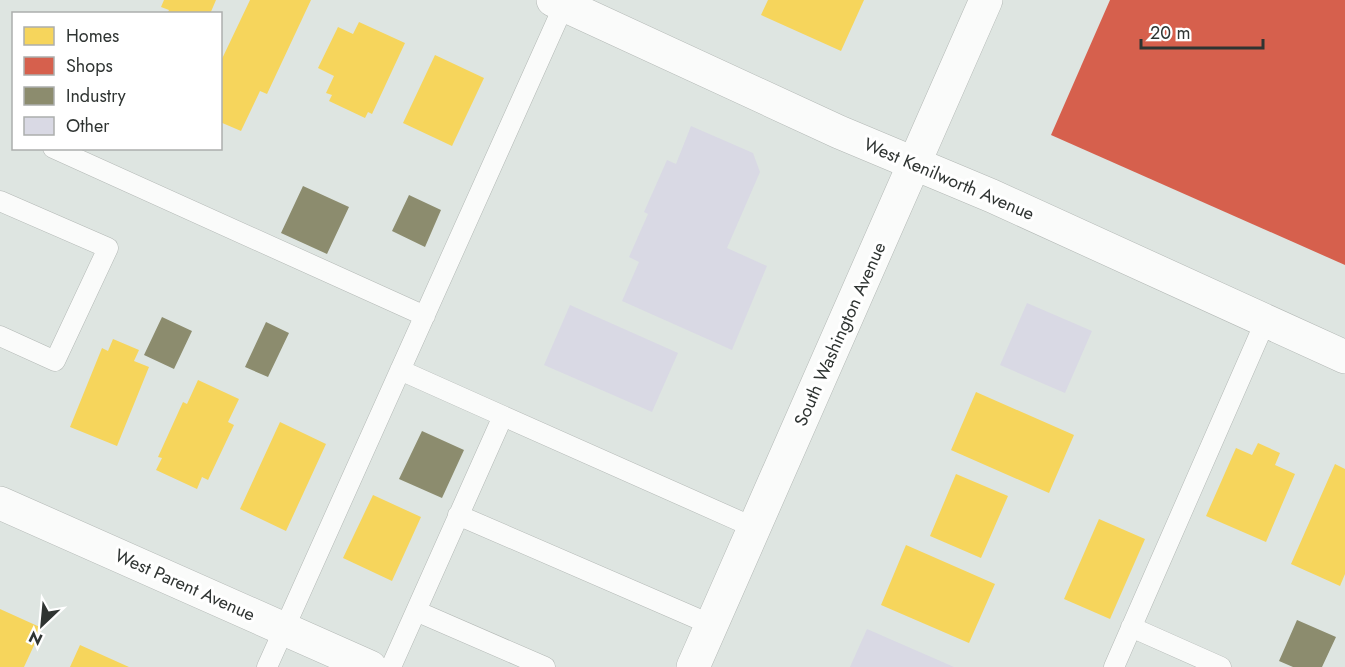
<svg xmlns="http://www.w3.org/2000/svg" width="1345" height="667" font-family="Jost,sans-serif">
  <style>
    .homes { fill: #f6d55c }
    .shops { fill: #d6604d }
    .industry { fill: #8c8c6e }
    .building { fill: #d9d9e4 }
    .lines { fill: none; stroke-linecap: round; stroke-linejoin: round }
    .lane-casing { stroke: #b3b8b5; stroke-width: 21 }
    .street-casing { stroke: #b3b8b5; stroke-width: 34 }
    .secondary-casing { stroke: #b3b8b5; stroke-width: 34 }
    .lane { stroke: #fafbfa; stroke-width: 20 }
    .street { stroke: #fafbfa; stroke-width: 33 }
    .secondary { stroke: #fafbfa; stroke-width: 33 }
    .labels { text-anchor: middle; dominant-baseline: central; stroke-width: 6; stroke-linejoin: round; paint-order: stroke }
    .street-label { font-size: 18px; fill: #2f3432; stroke: #fff }
  </style>
  <rect width="100%" height="100%" fill="#dee5e1"/>
  <path class="homes" d="M 164,0 L 216,0 L 210,14 L 167,14 L 169,10 L 161,7 Z
    M 250,0 L 311,0 L 267,94 L 260,91 L 241,131 L 220,122 L 220,63 Z
    M 768,0 L 864,0 L 841,51 L 761,15 Z
    M 359,22 L 405,43 L 372,114 L 368,112 L 365,118 L 329,101 L 332,95 L 326,93 L 334,76 L 318,68 L 338,27 L 353,34 Z
    M 435,55 L 484,78 L 452,146 L 403,123 Z
    M 113,339 L 139,350 L 134,361 L 149,367 L 117,446 L 70,427 L 102,348 L 108,351 Z
    M 198,380 L 239,399 L 228,422 L 234,425 L 208,480 L 202,477 L 197,489 L 156,470 L 162,458 L 158,457 L 183,402 L 187,404 Z
    M 976,392 L 1074,435 L 1049,493 L 951,450 Z
    M 280,422 L 326,444 L 286,531 L 240,509 Z
    M 1258,443 L 1280,453 L 1275,465 L 1295,474 L 1266,542 L 1206,516 L 1236,448 L 1252,455 Z
    M 1335,464 L 1345,469 L 1345,574 L 1340,586 L 1291,564 Z
    M 956,474 L 1008,496 L 981,558 L 930,536 Z
    M 373,495 L 421,517 L 392,581 L 343,558 Z
    M 1099,519 L 1145,539 L 1110,619 L 1064,599 Z
    M 906,545 L 995,584 L 969,643 L 881,605 Z
    M 0,609 L 42,628 L 24,667 L 0,667 Z
    M 80,645 L 129,667 L 70,667 Z"/>
  <path class="shops" d="M 1110,0 L 1345,0 L 1345,265 L 1051,135 Z"/>
  <path class="industry" d="M 303,186 L 349,207 L 327,254 L 281,233 Z
    M 409,195 L 441,210 L 425,247 L 392,231 Z
    M 162,317 L 192,331 L 174,369 L 144,355 Z
    M 266,322 L 289,333 L 268,377 L 245,367 Z
    M 422,431 L 464,450 L 442,498 L 399,479 Z
    M 1297,620 L 1336,637 L 1322,667 L 1293,667 L 1279,661 Z"/>
  <path class="building" d="M 691,126 L 753,153 L 760,172 L 727,248 L 767,266 L 732,350 L 622,301 L 639,262 L 629,257 L 648,214 L 644,212 L 667,160 L 676,164 Z
    M 1027,303 L 1092,331 L 1065,393 L 1000,365 Z
    M 570,305 L 678,353 L 652,412 L 544,365 Z
    M 867,629 L 954,667 L 850,667 Z"/>
  <g class="lines">
    <g class="lane-casing">
      <path id="lane" d="M 53,148 L 425,316
        M 0,201 L 108,248 L 55,361 L 0,336
        M 400,370 L 503,416
        M 458,515 L 712,625
        M 416,611 L 545,667
        M 1131,627 L 1221,667
        M 267,667 L 564,5
        M 391,667 L 503,416 L 755,528
        M 1114,667 L 1265,322"/>
    </g>
    <g class="street-casing">
      <path id="street" d="M 553,0 L 839,132 L 992,196 L 1345,357
        M 0,503 L 370,667"/>
    </g>
    <g class="secondary-casing">
      <path id="secondary" d="M 693,667 L 986,0"/>
    </g>
    <use href="#lane" class="lane"/>
    <use href="#street" class="street"/>
    <use href="#secondary" class="secondary"/>
  </g>
  <g class="labels">
    <g class="street-label">
      <text transform="translate(949 179) rotate(23)">West Kenilworth Avenue</text>
      <text transform="translate(840 334) rotate(-66)">South Washington Avenue</text>
      <text transform="translate(185 585) rotate(24)">West Parent Avenue</text>
    </g>
  </g>
  <rect x="12" y="12" width="210" height="138" fill="#ffffff" stroke="#acaead" stroke-width="1.5"/>
  <rect x="24" y="27" width="30" height="18" fill="#f6d55c" stroke="#acaead" stroke-width="1.5"/>
  <text x="66" y="42" font-size="18" fill="#2f3432">Homes</text>
  <rect x="24" y="57" width="30" height="18" fill="#d6604d" stroke="#acaead" stroke-width="1.5"/>
  <text x="66" y="72" font-size="18" fill="#2f3432">Shops</text>
  <rect x="24" y="87" width="30" height="18" fill="#8c8c6e" stroke="#acaead" stroke-width="1.5"/>
  <text x="66" y="102" font-size="18" fill="#2f3432">Industry</text>
  <rect x="24" y="117" width="30" height="18" fill="#d9d9e4" stroke="#acaead" stroke-width="1.5"/>
  <text x="66" y="132" font-size="18" fill="#2f3432">Other</text>
  <g transform="translate(42 625) rotate(206)" stroke="#ffffff" stroke-width="4.5" paint-order="stroke">
  <path d="M0-4.5L10 22L0 15L-10 22Z" fill="#2f3432"/>
  <text y="-9" font-size="16" font-weight="bold" text-anchor="middle" fill="#2f3432">N</text>
  </g>
  <path d="M1141 39v9h122v-9" fill="none" stroke="#2f3432" stroke-width="3"/>
  <text x="1150" y="39" font-size="18" fill="#2f3432" stroke="#ffffff" stroke-width="4.5" paint-order="stroke">20 m</text>
</svg>
